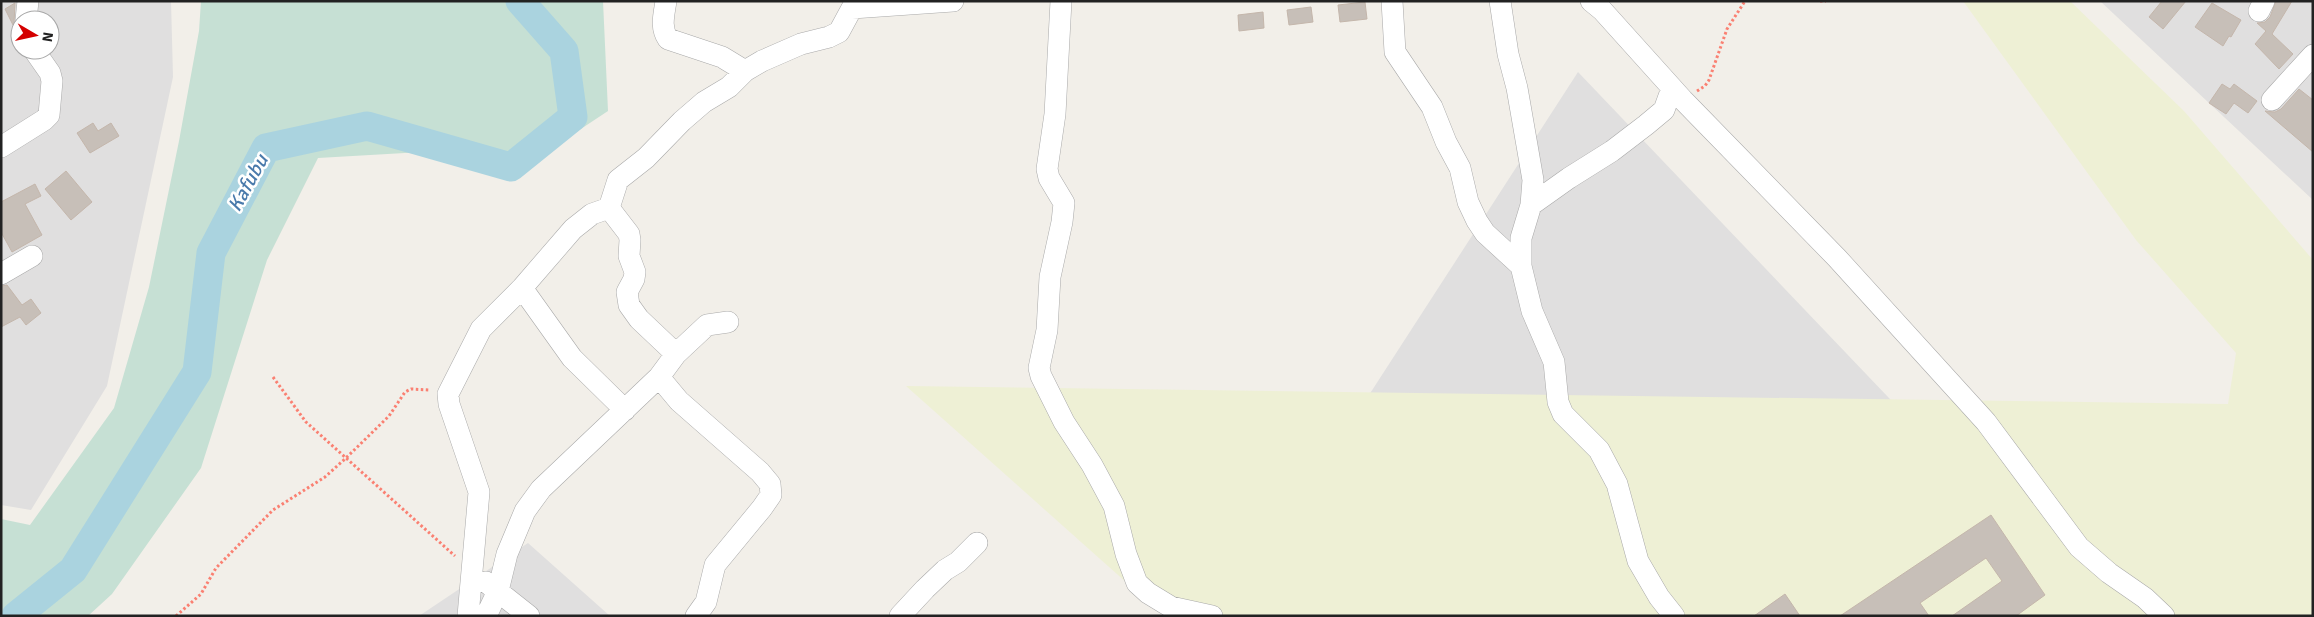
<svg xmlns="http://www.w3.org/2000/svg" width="2314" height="617" font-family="Signika,sans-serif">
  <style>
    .residential { fill: #e0dfdf; fill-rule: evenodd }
    .farmland { fill: #eef0d5 }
    .wetland { fill: #c6e0d4 }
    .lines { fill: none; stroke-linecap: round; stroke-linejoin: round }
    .river { stroke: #aad3df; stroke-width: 29 }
    .building { fill: #c7bfb8; stroke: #c4b6ab }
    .minor-casing { stroke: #a9a9a9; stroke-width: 22 }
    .path { stroke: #fa8072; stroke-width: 3; stroke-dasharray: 2.5 2.5; stroke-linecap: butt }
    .minor { stroke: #fff; stroke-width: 21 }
    .labels { text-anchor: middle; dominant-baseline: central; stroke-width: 5; stroke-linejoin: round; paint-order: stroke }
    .water-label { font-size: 20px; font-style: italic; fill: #4a7aab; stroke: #fff }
  </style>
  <rect width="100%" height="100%" fill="#f2efe9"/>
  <path class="residential" d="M 1,1 L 171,1 L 173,77 L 107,386 L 31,510 L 1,505 ZM 20,20 L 50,20 L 50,50 L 20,50 Z
    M 2100,1 L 2313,1 L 2313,200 L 2209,103 Z
    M 1578,72 L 2097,616 L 1226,616 Z
    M 528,543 L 610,616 L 419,616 Z"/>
  <path class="farmland" d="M 1963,1 L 2070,1 L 2184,111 L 2313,260 L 2313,616 L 1164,616 L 906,386 L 2228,404 L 2236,353 L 2136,240 Z"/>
  <path class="wetland" d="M 201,1 L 603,1 L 608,111 L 546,152 L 457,150 L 318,158 L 267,260 L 201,468 L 112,594 L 88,616 L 1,616 L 1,519 L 30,525 L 114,408 L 149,287 L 179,141 L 199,31 Z"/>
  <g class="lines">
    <path class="river" d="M 16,616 L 73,570 L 197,372 L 211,253 L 266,148 L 367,126 L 511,167 L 573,117 L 564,51 L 520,1"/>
  </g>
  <path class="building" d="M 2162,1 L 2186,1 L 2163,29 L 2149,17 Z
    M 2276,1 L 2292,1 L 2272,34 L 2293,54 L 2279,69 L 2255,44 L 2266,31 L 2257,23 L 2265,22 L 2270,17 Z
    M 1365,2 L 1367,19 L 1340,22 L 1338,5 Z
    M 15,3 L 14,24 L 13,25 L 5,9 Z
    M 2212,3 L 2241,20 L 2231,37 L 2229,36 L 2223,46 L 2195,27 Z
    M 1311,7 L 1313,22 L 1289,25 L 1287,10 Z
    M 1263,12 L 1264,28 L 1239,31 L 1238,15 Z
    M 2222,84 L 2230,89 L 2234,84 L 2257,101 L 2248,113 L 2234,103 L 2226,114 L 2209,103 Z
    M 2299,89 L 2313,100 L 2313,152 L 2265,111 L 2275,112 L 2281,109 Z
    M 93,123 L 98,131 L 111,123 L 119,136 L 90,153 L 77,133 Z
    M 66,171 L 92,202 L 71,220 L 45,189 Z
    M 35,184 L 41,196 L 25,204 L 42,235 L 12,252 L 1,232 L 1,202 Z
    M 7,285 L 22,305 L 31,299 L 41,313 L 26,325 L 20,317 L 1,327 L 1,286 Z
    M 1991,515 L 2045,595 L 2016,616 L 1952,616 L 2002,581 L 1986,558 L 1920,603 L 1929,616 L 1840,616 Z
    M 1785,594 L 1800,616 L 1754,616 Z"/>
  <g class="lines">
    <g class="minor-casing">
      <path id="minor" d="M 666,1 C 664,15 660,27 668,39 L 722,57 L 745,71
        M 1061,1 L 1055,114 L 1047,169 L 1049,178 L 1064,203 L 1062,222 L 1050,277 L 1047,330 L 1039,368 L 1041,376 L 1064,422 L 1092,465 L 1114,506 L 1126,554 L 1137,583 L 1148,593 L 1171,607 L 1212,616
        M 1392,1 L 1395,52 L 1432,107 L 1446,142 L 1460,168 L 1468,202 L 1477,221 L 1485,233 L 1521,266
        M 1500,1 L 1508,54 L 1517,88 L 1533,180 L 1531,205 L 1521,238 L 1521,266 L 1532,311 L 1554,362 L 1558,402 L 1563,414 L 1599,450 L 1617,484 L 1638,561 L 1659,597 L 1674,616
        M 1591,1 L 1602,10 L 1683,100 L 1837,258 L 1986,422 L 2079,547 L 2109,573 L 2145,598 L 2164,616
        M 2259,11 L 2264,1
        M 26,20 L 28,1
        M 2272,100 L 2313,55
        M 1,147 L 44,120 L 49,115 L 52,81 L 50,73 L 34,50
        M 1531,205 L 1569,178 L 1612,151 L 1646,125 L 1664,110 L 1672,88
        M 1,274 L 32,256
        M 522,288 L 572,358 L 625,410
        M 676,354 L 707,325 L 728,322
        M 659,377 L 679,401 L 760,472 L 770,484 L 771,495 L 762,508 L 715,565 L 706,602 L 696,616
        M 486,582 L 529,616
        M 468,616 L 479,492 L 449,404 L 448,394 L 481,329 L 522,288 L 573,229 L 592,214 L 609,208 L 618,180 L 646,158 L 682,121 L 704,102 L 729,87 L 745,71 L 762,61 L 801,44 L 829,37 L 839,32 L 852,8 L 953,1
        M 486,616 L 498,591 L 507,554 L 525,511 L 541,489 L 659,377 L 676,354 L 639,319 L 629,305 L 627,292 L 634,279 L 635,272 L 629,256 L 630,240 L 629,234 L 609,208
        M 900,616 L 925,589 L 945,570 L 958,562 L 977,543"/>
    </g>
    <path class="path" d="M 1820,1 L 1826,1
      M 1697,91 L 1705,86 L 1709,80 L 1727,29 L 1745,1
      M 273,377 L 306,422 L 455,556
      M 176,616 L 201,594 L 216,568 L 273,510 L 325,477 L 346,458 L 389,416 L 405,392 L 411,389 L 430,390"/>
    <use href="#minor" class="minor"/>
  </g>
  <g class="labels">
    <g class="water-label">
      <text transform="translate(248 183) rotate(-61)">Kafubu</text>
    </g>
  </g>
  <rect width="2314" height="617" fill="none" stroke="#222222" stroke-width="5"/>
  <g transform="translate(35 35) rotate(99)"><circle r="24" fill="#ffffff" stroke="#a7a7a7"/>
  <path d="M0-4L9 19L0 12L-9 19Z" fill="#d40000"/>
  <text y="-8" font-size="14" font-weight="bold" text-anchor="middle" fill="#222222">N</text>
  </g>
</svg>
